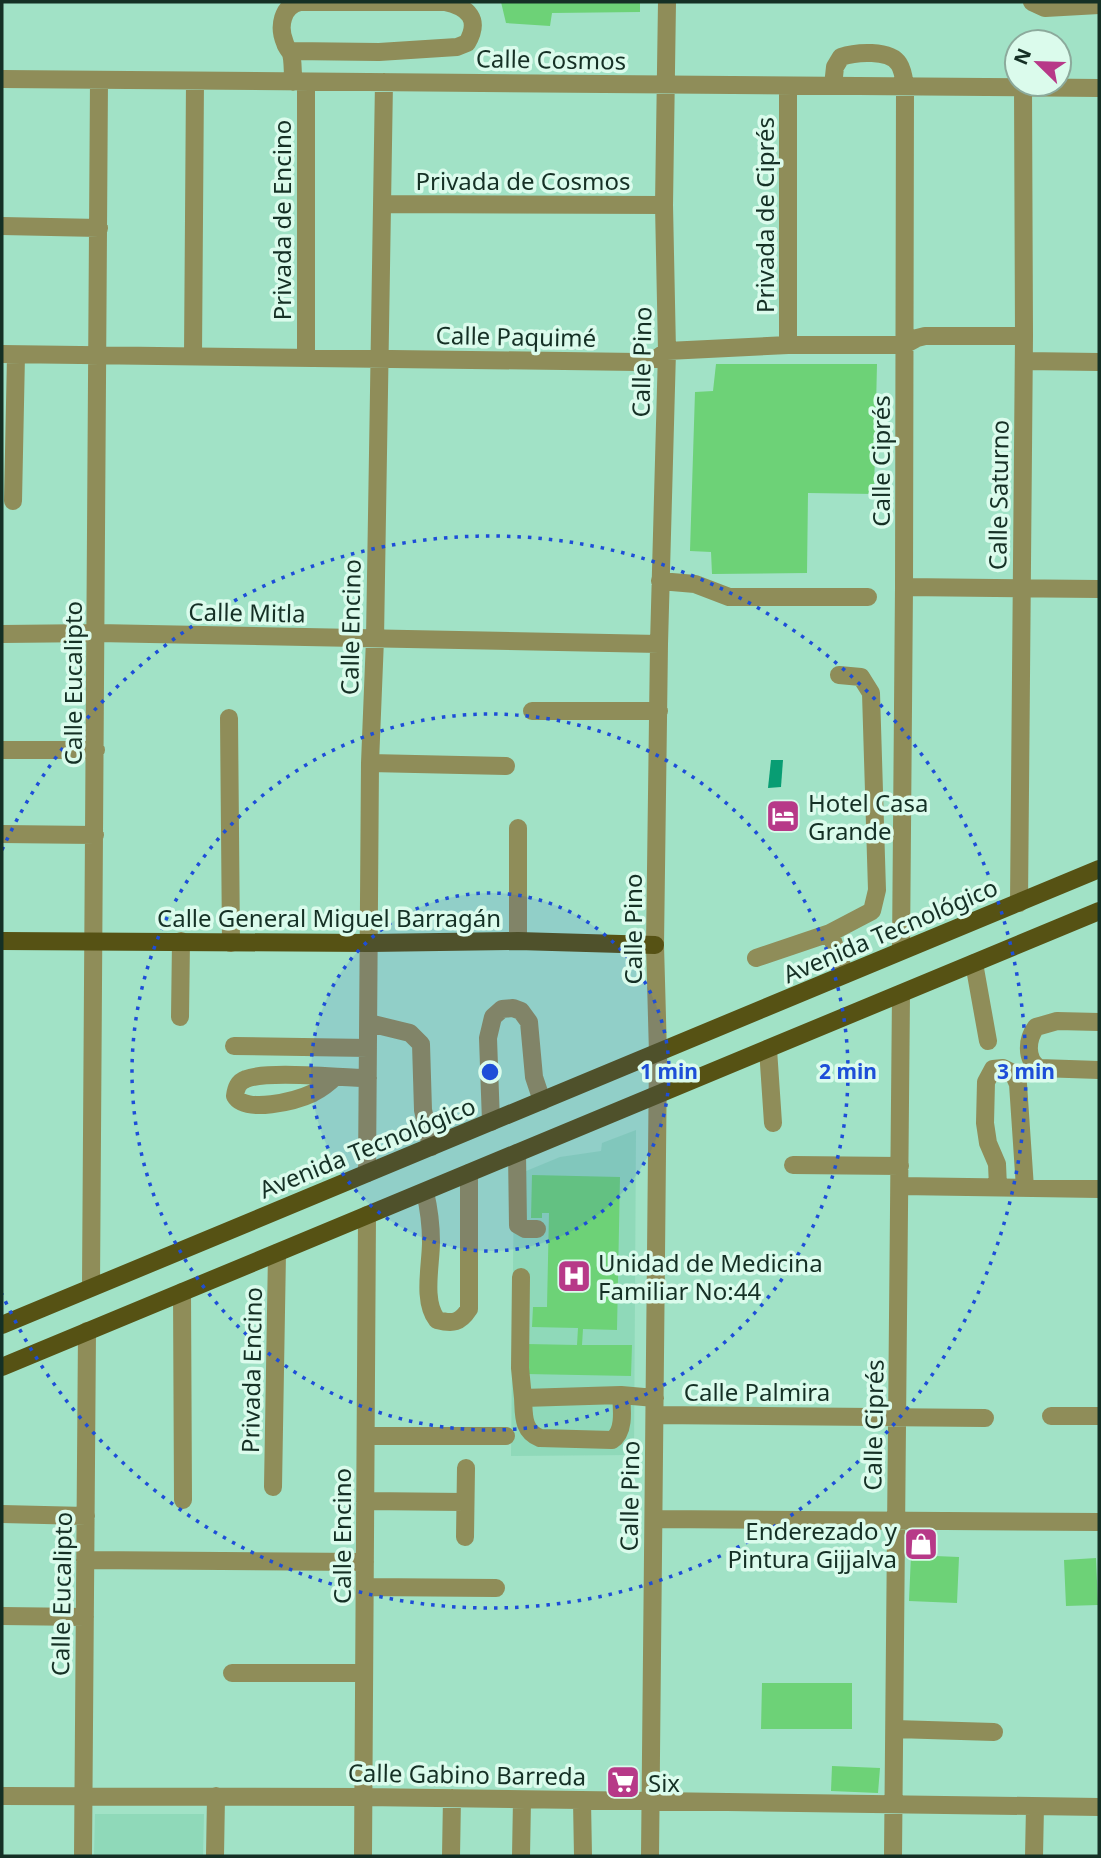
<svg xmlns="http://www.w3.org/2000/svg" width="1101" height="1858" font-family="'Noto Sans',sans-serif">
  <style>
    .built { fill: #8fd9b9 }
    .water { fill: #089d73 }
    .building { fill: #6dd277 }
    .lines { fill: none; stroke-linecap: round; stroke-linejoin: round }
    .minor { stroke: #8f8d59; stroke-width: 18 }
    .major { stroke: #565214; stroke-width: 18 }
    .ring { fill: none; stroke: #1d4ed8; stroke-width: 3.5; stroke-dasharray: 3.5 7 }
    .labels { text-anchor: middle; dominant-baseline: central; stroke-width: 7; stroke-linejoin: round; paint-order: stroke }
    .street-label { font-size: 24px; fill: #153025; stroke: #dbfbec }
    .poi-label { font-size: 24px; fill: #153025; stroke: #dbfbec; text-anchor: start }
    .centre { fill: #1d4ed8; stroke: #dbfbec; stroke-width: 3.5 }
    .ring-label { font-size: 21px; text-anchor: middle; font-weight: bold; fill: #1d4ed8; stroke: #dbfbec; stroke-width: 7; stroke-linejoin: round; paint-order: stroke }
  </style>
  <rect width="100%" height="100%" fill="#a1e2c6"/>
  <path class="built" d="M 636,1130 L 634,1455 L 511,1456 L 514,1176 L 560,1157 L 601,1151 L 602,1143 Z
    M 95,1814 L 204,1814 L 203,1856 L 94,1856 Z"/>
  <path class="water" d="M 771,760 L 783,760 L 781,787 L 768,788 Z"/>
  <path class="building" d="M 501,2 L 640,2 L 640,12 L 552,13 L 550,26 L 506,23 Z
    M 716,364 L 877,364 L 874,494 L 808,493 L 807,573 L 712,574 L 711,552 L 690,551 L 695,392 L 713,391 Z
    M 532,1175 L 620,1177 L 617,1330 L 583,1329 L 582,1345 L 632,1345 L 631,1376 L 526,1374 L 527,1344 L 577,1345 L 578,1328 L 532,1327 L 533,1307 L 547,1307 L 549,1213 L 542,1213 L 542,1218 L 531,1218 Z
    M 911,1555 L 959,1557 L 957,1603 L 909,1601 Z
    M 1096,1558 L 1098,1605 L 1066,1606 L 1064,1560 Z
    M 762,1683 L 852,1683 L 852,1729 L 761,1729 Z
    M 832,1766 L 880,1768 L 878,1793 L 831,1791 Z"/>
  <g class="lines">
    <path class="minor" d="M 1032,2 L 1045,8 L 1099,5
      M 290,51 L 379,52 L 457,47 L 467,43 C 481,19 468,7 445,2 L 300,2 C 282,6 278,27 285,43 C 285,45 290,52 291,53 C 293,61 293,73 293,82
      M 2,79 L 1099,88
      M 833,86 L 835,67 L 841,57 C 855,52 890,49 899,64 C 903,70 904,79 905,86 L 904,587 L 901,950
      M 382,204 L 664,205
      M 2,226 L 99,228
      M 788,345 L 788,86
      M 2,354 L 638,362 L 657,358 L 667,351 L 788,345 L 904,345 L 917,338 L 925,336 L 1024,336
      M 193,356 L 195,81
      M 306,358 L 306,82
      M 1024,361 L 1099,362
      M 13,501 L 16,355
      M 660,581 L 695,584 L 729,597 L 868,597
      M 904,587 L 1099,589
      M 2,634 L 97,633 L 659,644
      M 839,675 L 861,677 L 871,693 L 877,890 L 872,911 L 830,933 L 845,974
      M 532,711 L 659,711
      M 229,718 L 231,943
      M 2,750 L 96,750
      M 370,763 L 506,766
      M 2,834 L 95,835
      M 1019,903 L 1024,336 L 1023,88
      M 518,941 L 518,828
      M 756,958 L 830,933
      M 974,963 L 988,1041
      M 180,1017 L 181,941
      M 1099,1022 L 1057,1021 L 1036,1027 C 1027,1039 1025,1059 1039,1068 L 1099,1070
      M 369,1023 L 410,1033 L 421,1044 L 423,1110 L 431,1147
      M 234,1046 L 368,1048
      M 768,1049 L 773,1123
      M 335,1077 C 328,1084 321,1089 313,1093 C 296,1101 245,1114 235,1096 C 236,1088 238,1082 246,1079 C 268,1070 341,1078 368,1078
      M 491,1122 L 488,1038 L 493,1017 L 502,1009 L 513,1008 L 521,1011 L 529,1022 L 534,1077 L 542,1101
      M 517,1153 L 518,1225 L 525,1229 L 537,1229
      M 793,1165 L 900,1166
      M 367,1173 L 370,763 L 375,639 L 384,82
      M 900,1186 L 1099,1189
      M 998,1187 L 997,1164 L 988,1143 L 985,1123 L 986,1082 L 993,1069 L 1003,1068 L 1013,1073 L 1018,1084 L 1025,1188
      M 425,1192 C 429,1209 431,1225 431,1242 C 431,1265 422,1301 437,1320 C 453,1324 460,1323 469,1309 L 469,1173
      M 521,1277 L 520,1368 L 523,1398
      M 91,1286 L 99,80
      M 182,1292 L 183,1500
      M 621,1395 C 622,1409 625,1432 612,1440 L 540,1438 C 522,1431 524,1414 523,1398 Z
      M 621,1395 L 655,1398
      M 655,1415 L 985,1418
      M 1051,1416 L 1099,1416
      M 366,1436 L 506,1436
      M 273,1487 L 277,1253
      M 365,1501 L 465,1502
      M 2,1514 L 86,1516
      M 654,1519 L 1099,1522
      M 465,1537 L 466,1468
      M 85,1560 L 365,1562
      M 365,1587 L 496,1588
      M 2,1616 L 85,1617
      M 232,1673 L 364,1673
      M 895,1729 L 994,1732
      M 2,1796 L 364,1797 L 1099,1807
      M 582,1801 L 583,1856
      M 83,1856 L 87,1331
      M 215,1856 L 216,1796
      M 363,1856 L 367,1215
      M 451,1856 L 452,1798
      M 521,1856 L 522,1800
      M 650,1856 L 658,1054 L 655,945 L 659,644 L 667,351 L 664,205 L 667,2
      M 893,1856 L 901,994
      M 1034,1856 L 1035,1807"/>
    <path class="major" d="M 2,941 L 370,943 L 518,941 L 655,945
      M 2,1325 L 1099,869
      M 2,1367 L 1099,911"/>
  </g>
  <circle cx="490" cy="1072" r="179" fill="#1d4ed8" fill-opacity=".12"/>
  <g class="ring">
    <circle cx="490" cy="1072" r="179"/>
    <circle cx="490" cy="1072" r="358"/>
    <path d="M2 850A536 536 0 1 1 2 1294"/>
  </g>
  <defs>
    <g id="hotel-square" transform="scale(1.75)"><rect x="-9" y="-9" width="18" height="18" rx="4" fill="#b73988" stroke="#dbfbec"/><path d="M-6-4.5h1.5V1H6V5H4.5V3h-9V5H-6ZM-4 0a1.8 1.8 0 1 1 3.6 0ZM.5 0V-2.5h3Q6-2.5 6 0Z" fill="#fff"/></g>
    <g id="hospital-square" transform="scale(1.75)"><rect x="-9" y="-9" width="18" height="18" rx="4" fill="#b73988" stroke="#dbfbec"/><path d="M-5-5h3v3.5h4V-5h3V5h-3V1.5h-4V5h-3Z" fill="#fff"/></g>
    <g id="shop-square" transform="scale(1.75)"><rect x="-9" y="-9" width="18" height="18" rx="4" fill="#b73988" stroke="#dbfbec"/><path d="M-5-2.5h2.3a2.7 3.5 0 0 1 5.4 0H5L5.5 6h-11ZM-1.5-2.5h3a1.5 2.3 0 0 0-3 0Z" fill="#fff"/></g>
    <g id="supermarket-square" transform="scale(1.75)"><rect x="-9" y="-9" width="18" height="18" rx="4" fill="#b73988" stroke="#dbfbec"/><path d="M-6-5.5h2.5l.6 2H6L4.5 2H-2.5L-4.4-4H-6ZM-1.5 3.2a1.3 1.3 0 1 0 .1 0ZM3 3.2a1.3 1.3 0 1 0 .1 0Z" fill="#fff"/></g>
  </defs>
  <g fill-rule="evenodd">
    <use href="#hotel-square" x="783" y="816"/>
    <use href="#hospital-square" x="574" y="1276"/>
    <use href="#shop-square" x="921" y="1544"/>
    <use href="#supermarket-square" x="623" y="1782"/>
  </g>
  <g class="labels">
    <g class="street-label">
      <text transform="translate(551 59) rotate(1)">Calle Cosmos</text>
      <text x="523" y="180">Privada de Cosmos</text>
      <text transform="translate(764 215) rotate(-90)">Privada de Ciprés</text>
      <text transform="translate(281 220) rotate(-90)">Privada de Encino</text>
      <text transform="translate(516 336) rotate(1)">Calle Paquimé</text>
      <text transform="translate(641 362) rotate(-89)">Calle Pino</text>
      <text transform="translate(880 461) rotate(-90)">Calle Ciprés</text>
      <text transform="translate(998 495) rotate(-89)">Calle Saturno</text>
      <text transform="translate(247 612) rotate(1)">Calle Mitla</text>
      <text transform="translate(350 627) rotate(-89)">Calle Encino</text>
      <text transform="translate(72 683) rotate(-90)">Calle Eucalipto</text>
      <text x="329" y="917">Calle General Miguel Barragán</text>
      <text transform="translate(632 929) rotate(-90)">Calle Pino</text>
      <text transform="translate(890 930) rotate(-23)">Avenida Tecnológico</text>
      <text transform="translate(367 1147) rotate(-22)">Avenida Tecnológico</text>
      <text transform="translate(251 1370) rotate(-89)">Privada Encino</text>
      <text x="757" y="1391">Calle Palmira</text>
      <text transform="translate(873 1425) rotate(-89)">Calle Ciprés</text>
      <text transform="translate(629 1496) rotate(-89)">Calle Pino</text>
      <text transform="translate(341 1536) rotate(-90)">Calle Encino</text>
      <text transform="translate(61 1594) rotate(-89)">Calle Eucalipto</text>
      <text transform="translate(467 1774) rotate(1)">Calle Gabino Barreda</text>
    </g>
    <g class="poi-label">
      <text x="808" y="802">Hotel Casa<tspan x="808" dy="28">Grande</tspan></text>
      <text x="598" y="1262">Unidad de Medicina<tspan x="598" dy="28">Familiar No:44</tspan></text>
      <text x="897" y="1530" text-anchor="end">Enderezado y<tspan x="897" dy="28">Pintura Gijjalva</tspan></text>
      <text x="648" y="1782">Six</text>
    </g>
  </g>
  <circle cx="490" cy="1072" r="10" class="centre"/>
  <g class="ring-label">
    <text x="669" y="1079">1 min</text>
    <text x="848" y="1079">2 min</text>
    <text x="1026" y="1079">3 min</text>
  </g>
  <rect width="1101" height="1858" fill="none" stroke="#153025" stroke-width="7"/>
  <g transform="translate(1038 63) rotate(293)"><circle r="33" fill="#dbfbec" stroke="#8caa9c" stroke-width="2"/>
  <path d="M0-5L12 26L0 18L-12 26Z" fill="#b73988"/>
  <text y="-10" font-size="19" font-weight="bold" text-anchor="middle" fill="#153025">N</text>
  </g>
</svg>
